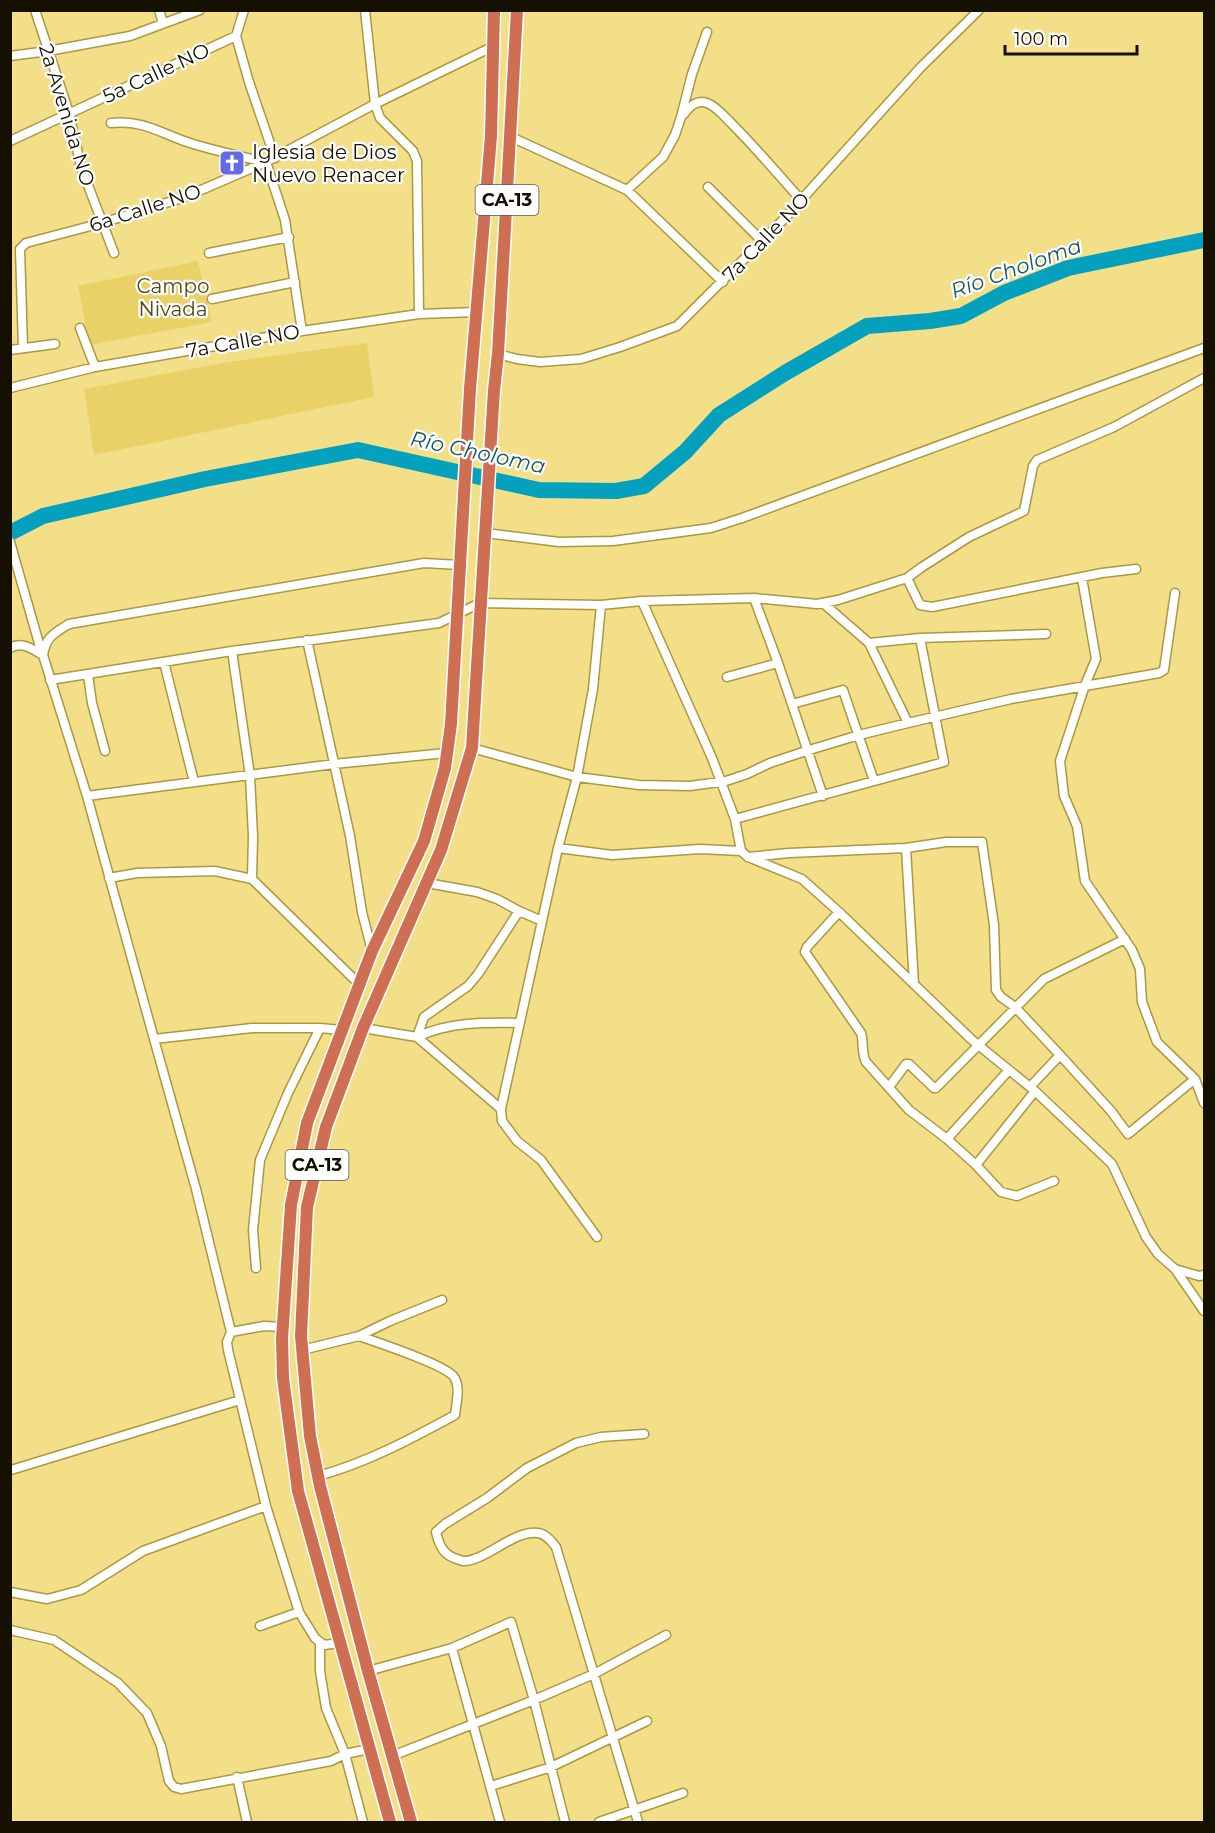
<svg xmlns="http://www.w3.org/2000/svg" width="1215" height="1833" font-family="Montserrat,sans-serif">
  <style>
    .green { fill: #e9d168 }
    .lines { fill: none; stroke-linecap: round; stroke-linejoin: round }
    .river { stroke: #04a1be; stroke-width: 16 }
    .minor-casing { stroke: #ab9941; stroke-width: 11 }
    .highway-casing { stroke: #fff; stroke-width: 15 }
    .minor { stroke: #fff; stroke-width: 8 }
    .highway { stroke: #ce6e53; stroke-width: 12 }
    .labels { text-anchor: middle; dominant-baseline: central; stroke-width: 4.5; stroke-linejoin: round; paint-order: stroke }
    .shield { fill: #fff; stroke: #5c584c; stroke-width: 1.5 }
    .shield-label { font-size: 18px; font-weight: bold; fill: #161000 }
    .street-label { font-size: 20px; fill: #161000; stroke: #fff }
    .poi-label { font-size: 20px; fill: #161000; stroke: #fff; text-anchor: start }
    .park-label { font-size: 20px; fill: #534815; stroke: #fff }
    .water-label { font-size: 21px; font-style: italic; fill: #135969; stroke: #fff }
  </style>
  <rect width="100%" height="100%" fill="#f2df88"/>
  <path class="green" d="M 198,261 L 212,322 L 90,345 L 78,286 Z
    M 367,343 L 374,397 L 94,455 L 84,389 L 228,362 Z"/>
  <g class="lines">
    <path class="river" d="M 10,533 L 43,516 L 205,479 L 358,450 L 539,490 L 616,491 L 644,486 L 685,452 L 719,415 L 785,373 L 867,326 L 930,321 L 961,316 L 1004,293 L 1068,268 L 1204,240"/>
    <g class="minor-casing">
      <path id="minor" d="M 35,10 L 69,113 L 81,167 L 114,253
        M 159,10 L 163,23
        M 244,10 L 236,36 L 249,82 L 275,158
        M 365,10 L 375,104 L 380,118 L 413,151 L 417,161 L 419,314
        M 10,56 L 48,51 L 130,36 L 200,10
        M 684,114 C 689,107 696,99 707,103 C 716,106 725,117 732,124 C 756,148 778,174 801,200
        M 111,123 C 147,120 160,134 193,144 C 217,151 242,157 266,162 L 285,220 L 302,331
        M 511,137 L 627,190 L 723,282
        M 10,141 L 236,36
        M 708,187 L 762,241
        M 627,190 L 663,157 L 675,135 L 681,117 L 692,74 L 707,32
        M 209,253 L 289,237
        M 212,299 L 295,282
        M 80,328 L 95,367
        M 23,348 L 20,249 L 26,243 L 102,223 L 185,197 L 266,162 L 375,104 L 494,46
        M 10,350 L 55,344
        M 498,354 L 517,359 L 540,362 L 581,359 L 620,347 L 677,326 L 785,218 L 921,67 L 979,10
        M 10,388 L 95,367 L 302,331 L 419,314 L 477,312
        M 485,533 L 559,542 L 613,541 L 711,528 L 742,518 L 1204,348
        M 10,542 L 42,654
        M 907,578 L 920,605 L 932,607 L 1102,573 L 1136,569
        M 1082,578 L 1096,659 L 1085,685 L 1060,761 L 1064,796 L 1077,826 L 1085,881 L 1132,950 L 1140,969 L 1142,1002 L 1157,1042 L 1195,1079 L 1204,1103
        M 754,598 L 778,663 L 823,796
        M 642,601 L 712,758 L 735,819 L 741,851 L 748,857 L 802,879 L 839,912 L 972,1040 L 1035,1091 L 1112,1164 L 1146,1237 L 1158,1254 L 1175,1269 L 1199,1276 L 1204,1275
        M 823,603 L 869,643 L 908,723
        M 307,640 L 350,836 L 362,912 L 372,951
        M 869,643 L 920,638 L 1046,634
        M 10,648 C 22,641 32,649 43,655 L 87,796
        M 232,651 L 250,776 L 253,836 L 252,879
        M 43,655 C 46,637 53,634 69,624 L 424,563 L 460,565
        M 164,662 L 194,782
        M 88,675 L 92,703 L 105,751
        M 727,677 L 778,663
        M 50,680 L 232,651 L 439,623 L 480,603 L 601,605 L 642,601 L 754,598 L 817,604 L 838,600 L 907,578 L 922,567 L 969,537 L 1024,511 L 1033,466 L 1037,460 L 1114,427 L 1204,378
        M 792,704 L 843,690 L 874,781
        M 472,748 L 577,777 L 639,785 L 690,786 L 726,781 L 747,774 L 770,763 L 806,751 L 859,735 L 908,723 L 1011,699 L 1159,673 L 1164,670 L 1175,593
        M 735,819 L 944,762 L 920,638
        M 558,848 L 612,855 L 700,849 L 741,851
        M 906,848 L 914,984
        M 748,857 L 789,853 L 906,848 L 946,842 L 982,842 L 994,925 L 996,990 L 1001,997 L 1015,1007 L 1060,1055 L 1111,1111 L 1128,1134 L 1195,1079
        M 109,878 L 137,873 L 215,871 L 252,879 L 360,985
        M 427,883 L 477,892 L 497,899 L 519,911 L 542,921
        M 839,912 L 807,947 L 805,952 L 861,1033 C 864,1042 861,1053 866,1062 L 909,1110 L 947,1139 L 976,1165 L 1001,1192 L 1017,1196 L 1054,1181
        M 320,1028 L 252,1028 L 154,1039 L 87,796 L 334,764 L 446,753
        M 363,1028 L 417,1037 L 501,1109
        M 417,1037 L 424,1017 L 468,986 L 478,974 L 519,911
        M 417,1037 C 448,1022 485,1022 519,1023
        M 154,1039 L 196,1189 L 231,1332
        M 889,1087 L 906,1064 L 909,1064 L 934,1088 L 936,1088 L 1044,979 L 1125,939
        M 1030,1087 L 1060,1055
        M 947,1139 L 1009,1070
        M 976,1165 L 1035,1091
        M 597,1237 L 541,1160 L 517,1141 L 502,1121 L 501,1109 L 558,848 L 577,777 L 593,689 L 601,605
        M 256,1268 L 253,1230 L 260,1160 L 288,1093 L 320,1028 L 341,1030
        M 1175,1269 L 1204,1311
        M 283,1327 L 264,1326 L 231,1332 L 227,1342 L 228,1350 L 266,1506 L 299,1612 L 315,1638 L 324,1645 L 340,1643
        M 302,1350 L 359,1336 L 390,1321 L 442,1300
        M 11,1470 L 240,1400
        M 318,1476 C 366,1463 411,1439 455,1415 C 456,1404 461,1387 454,1377 C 446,1365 376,1342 359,1336
        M 10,1592 L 47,1599 L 81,1590 L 143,1551 L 266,1506
        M 260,1626 L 299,1612
        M 10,1630 L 54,1640 L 118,1683 L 147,1713 L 161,1746 L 169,1781 L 174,1787 L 181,1789 L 331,1761 L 345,1754 L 369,1749
        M 320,1642 L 320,1671 L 326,1708 L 345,1754 L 363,1822
        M 452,1648 L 500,1822
        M 368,1671 L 452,1648 L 511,1622 L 534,1700 L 565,1822
        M 392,1756 L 534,1700 L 594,1674 L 666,1635
        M 237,1777 L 247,1822
        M 491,1786 L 551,1767 L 647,1721
        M 599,1822 L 683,1793
        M 638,1822 L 556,1547 C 551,1541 546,1534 538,1533 C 515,1529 484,1562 463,1561 C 462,1561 455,1558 454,1558 C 442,1553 439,1544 436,1532 L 445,1524 L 487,1498 L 527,1468 L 576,1443 L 601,1437 L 644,1434"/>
    </g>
    <g class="highway-casing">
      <path id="highway" d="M 390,1822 L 298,1491 L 283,1378 L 282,1339 L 291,1205 L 307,1123 L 372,951 L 424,841 L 445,768 L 451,724 L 470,389 L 491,136 L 494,10
        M 411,1822 L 368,1671 L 320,1486 L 310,1436 L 301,1336 L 307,1207 L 326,1127 L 363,1028 L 441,850 L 472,748 L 494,390 L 498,354 L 517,10"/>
    </g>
    <use href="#minor" class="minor"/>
    <use href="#highway" class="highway"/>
  </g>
  <defs>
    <g id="church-square" transform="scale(1.35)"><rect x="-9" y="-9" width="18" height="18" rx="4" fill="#656be4" stroke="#fff"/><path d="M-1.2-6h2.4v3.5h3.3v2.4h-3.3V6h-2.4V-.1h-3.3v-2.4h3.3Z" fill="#fff"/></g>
  </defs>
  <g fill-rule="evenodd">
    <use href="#church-square" x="232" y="163"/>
  </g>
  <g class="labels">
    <g class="shield">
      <rect x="475.5" y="185" width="63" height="30" rx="4.5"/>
      <rect x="285.5" y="1150" width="63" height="30" rx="4.5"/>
    </g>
    <g class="shield-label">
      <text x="507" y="200">CA-13</text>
      <text x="317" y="1165">CA-13</text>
    </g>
    <g class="street-label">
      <text transform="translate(156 73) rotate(-25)">5a Calle NO</text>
      <text transform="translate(67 115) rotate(73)">2a Avenida NO</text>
      <text transform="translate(145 208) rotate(-18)">6a Calle NO</text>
      <text transform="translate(766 237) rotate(-46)">7a Calle NO</text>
      <text transform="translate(243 341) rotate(-10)">7a Calle NO</text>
    </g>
    <g class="poi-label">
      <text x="252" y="152">Iglesia de Dios<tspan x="252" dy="23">Nuevo Renacer</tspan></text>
    </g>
    <g class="park-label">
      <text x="173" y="286">Campo<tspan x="173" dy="23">Nivada</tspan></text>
    </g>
    <g class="water-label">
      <text transform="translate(1016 268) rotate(-20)">Río Choloma</text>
      <text transform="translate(478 452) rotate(12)">Río Choloma</text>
    </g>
  </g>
  <rect width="1215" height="1833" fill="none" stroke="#161000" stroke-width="24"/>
  <path d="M1005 45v9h132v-9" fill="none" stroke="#161000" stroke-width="3"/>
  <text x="1014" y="45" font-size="18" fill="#161000" stroke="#ffffff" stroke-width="4.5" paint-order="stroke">100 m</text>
</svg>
